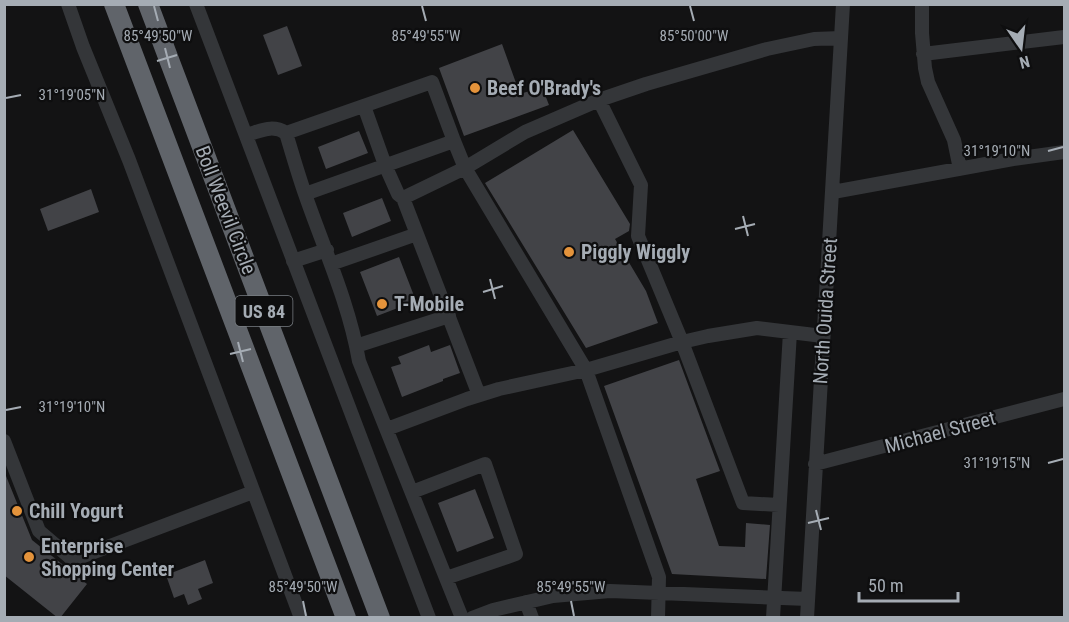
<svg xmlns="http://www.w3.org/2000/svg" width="1069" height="622" font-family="'Roboto Condensed',sans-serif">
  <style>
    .building { fill: #424347 }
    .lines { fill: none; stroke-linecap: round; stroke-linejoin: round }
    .minor { stroke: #343639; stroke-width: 14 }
    .highway { stroke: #60646a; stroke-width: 20 }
    .ticks { fill: none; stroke: #a5acb4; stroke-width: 2 }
    .poi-dot { fill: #e4933b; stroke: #0e0e0f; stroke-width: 2 }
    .labels { text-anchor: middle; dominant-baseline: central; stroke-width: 4.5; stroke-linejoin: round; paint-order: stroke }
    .shield { fill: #0e0e0f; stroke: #787d82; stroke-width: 1.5 }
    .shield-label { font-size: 18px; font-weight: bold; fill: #a5acb4 }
    .poi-label { font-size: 20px; font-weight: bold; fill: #a5acb4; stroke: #0e0e0f; text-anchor: start }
    .street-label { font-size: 20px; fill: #a5acb4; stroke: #0e0e0f }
    .ticks-label { font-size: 15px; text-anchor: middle; fill: #a5acb4; stroke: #0e0e0f; stroke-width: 4.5; stroke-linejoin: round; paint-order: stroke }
  </style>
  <rect width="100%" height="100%" fill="#131314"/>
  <path class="building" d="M 287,26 L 302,66 L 278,75 L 263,35 Z
    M 502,44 L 520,94 L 542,87 L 549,105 L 464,136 L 439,68 Z
    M 573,130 L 630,224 L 629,231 L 615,239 L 646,291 L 658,323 L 586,348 L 485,183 Z
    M 359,131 L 368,153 L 326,169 L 318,147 Z
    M 91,189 L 99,212 L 48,231 L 40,209 Z
    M 382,198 L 391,221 L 352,237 L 343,213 Z
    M 399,257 L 416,301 L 377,316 L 360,272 Z
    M 429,345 L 431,352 L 450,345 L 460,373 L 443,379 L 443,381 L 402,397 L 391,367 L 401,364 L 398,357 Z
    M 679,360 L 720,471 L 696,479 L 719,546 L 745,547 L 746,523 L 770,525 L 766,579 L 672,574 L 604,386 Z
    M 4,471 L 32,540 L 87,584 L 60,618 L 58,618 L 4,575 Z
    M 475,489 L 494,538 L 457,552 L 438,503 Z
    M 205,560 L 213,583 L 198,589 L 202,599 L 188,605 L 184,594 L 174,598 L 166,575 Z"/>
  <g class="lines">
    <path class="minor" d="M 68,4 L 83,47 L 129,160 L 301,618
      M 196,4 L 429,618
      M 922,4 L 922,33 L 925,68 L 928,82 L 954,140 L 960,169
      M 923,54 L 1064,37
      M 599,100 L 641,185 L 638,236 L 682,342 L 743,503 L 779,505
      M 364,106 L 385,165 L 398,194 L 403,198 L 465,168 L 525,132 L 599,100 L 646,84 L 767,49 L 814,39 L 841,38
      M 286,133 L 432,82 L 454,141 L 465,168 L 586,370 L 659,577 L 658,618
      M 246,135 C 261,131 272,124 286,133 C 292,153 298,174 305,194 C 324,249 349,303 359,361 L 462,618
      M 833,192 L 1013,159 L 1064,152
      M 305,194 L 454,141
      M 403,198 L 479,395
      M 293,261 L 327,250
      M 331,264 L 417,234
      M 356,346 L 449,316
      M 387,429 L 467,399 L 499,389 L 586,370 L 682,342 L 708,336 L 757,328 L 823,336
      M 4,441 L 39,531 L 73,560 L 253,492
      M 815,464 L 1064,399
      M 412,492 L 485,464 L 516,554 L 446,578
      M 526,602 L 532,618
      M 472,618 L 493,610 L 553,596 L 610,591 L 808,599
      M 773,618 L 790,332
      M 807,618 L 843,4"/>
    <path class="highway" d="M 114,4 L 346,618
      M 148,4 L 380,618"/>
  </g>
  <path class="ticks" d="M 154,6 L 158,21M 422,6 L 426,21M 690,6 L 694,21M 165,48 L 170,68M 157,61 L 177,55M 6,98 L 21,95M 1048,151 L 1063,147M 743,216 L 748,236M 735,229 L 755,224M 490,279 L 495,299M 483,292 L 503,286M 238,342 L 243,362M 230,354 L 251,349M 6,410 L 21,407M 1048,463 L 1063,459M 816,510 L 821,530M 808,523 L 829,518M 303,601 L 306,616M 571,601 L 574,616"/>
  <g class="poi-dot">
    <circle cx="475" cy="88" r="6"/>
    <circle cx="569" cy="252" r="6"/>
    <circle cx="382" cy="304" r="6"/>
    <circle cx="17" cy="511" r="6"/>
    <circle cx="29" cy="557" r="6"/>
  </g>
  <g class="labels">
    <rect class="shield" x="235.5" y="296" width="57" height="30" rx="4.5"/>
    <g class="shield-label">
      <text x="264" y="311">US 84</text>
    </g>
    <g class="poi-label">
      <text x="487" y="88">Beef O'Brady's</text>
      <text x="581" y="252">Piggly Wiggly</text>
      <text x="394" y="304">T-Mobile</text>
      <text x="29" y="511">Chill Yogurt</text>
      <text x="41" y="546">Enterprise<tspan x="41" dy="23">Shopping Center</tspan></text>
    </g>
    <g class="street-label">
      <text transform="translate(226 210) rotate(69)">Boll Weevil Circle</text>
      <text transform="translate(825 311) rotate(-86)">North Ouida Street</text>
      <text transform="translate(940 432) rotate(-15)">Michael Street</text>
    </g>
  </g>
  <g class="ticks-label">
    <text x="158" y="41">85°49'50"W</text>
    <text x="426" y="41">85°49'55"W</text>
    <text x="694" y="41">85°50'00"W</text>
    <text x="72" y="100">31°19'05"N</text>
    <text x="997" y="156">31°19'10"N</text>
    <text x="72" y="412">31°19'10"N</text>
    <text x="997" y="468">31°19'15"N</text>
    <text x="303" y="592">85°49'50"W</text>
    <text x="571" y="592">85°49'55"W</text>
  </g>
  <rect width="1069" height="622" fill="none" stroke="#a5acb4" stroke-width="12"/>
  <g transform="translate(1021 48) rotate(166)" stroke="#0e0e0f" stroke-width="4.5" paint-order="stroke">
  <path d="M0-4.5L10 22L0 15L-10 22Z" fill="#a5acb4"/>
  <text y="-9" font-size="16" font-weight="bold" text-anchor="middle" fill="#a5acb4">N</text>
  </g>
  <path d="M859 592v9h99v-9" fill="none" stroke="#a5acb4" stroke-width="3"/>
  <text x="868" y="592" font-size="18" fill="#a5acb4" stroke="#0e0e0f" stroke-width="4.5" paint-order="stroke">50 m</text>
</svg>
